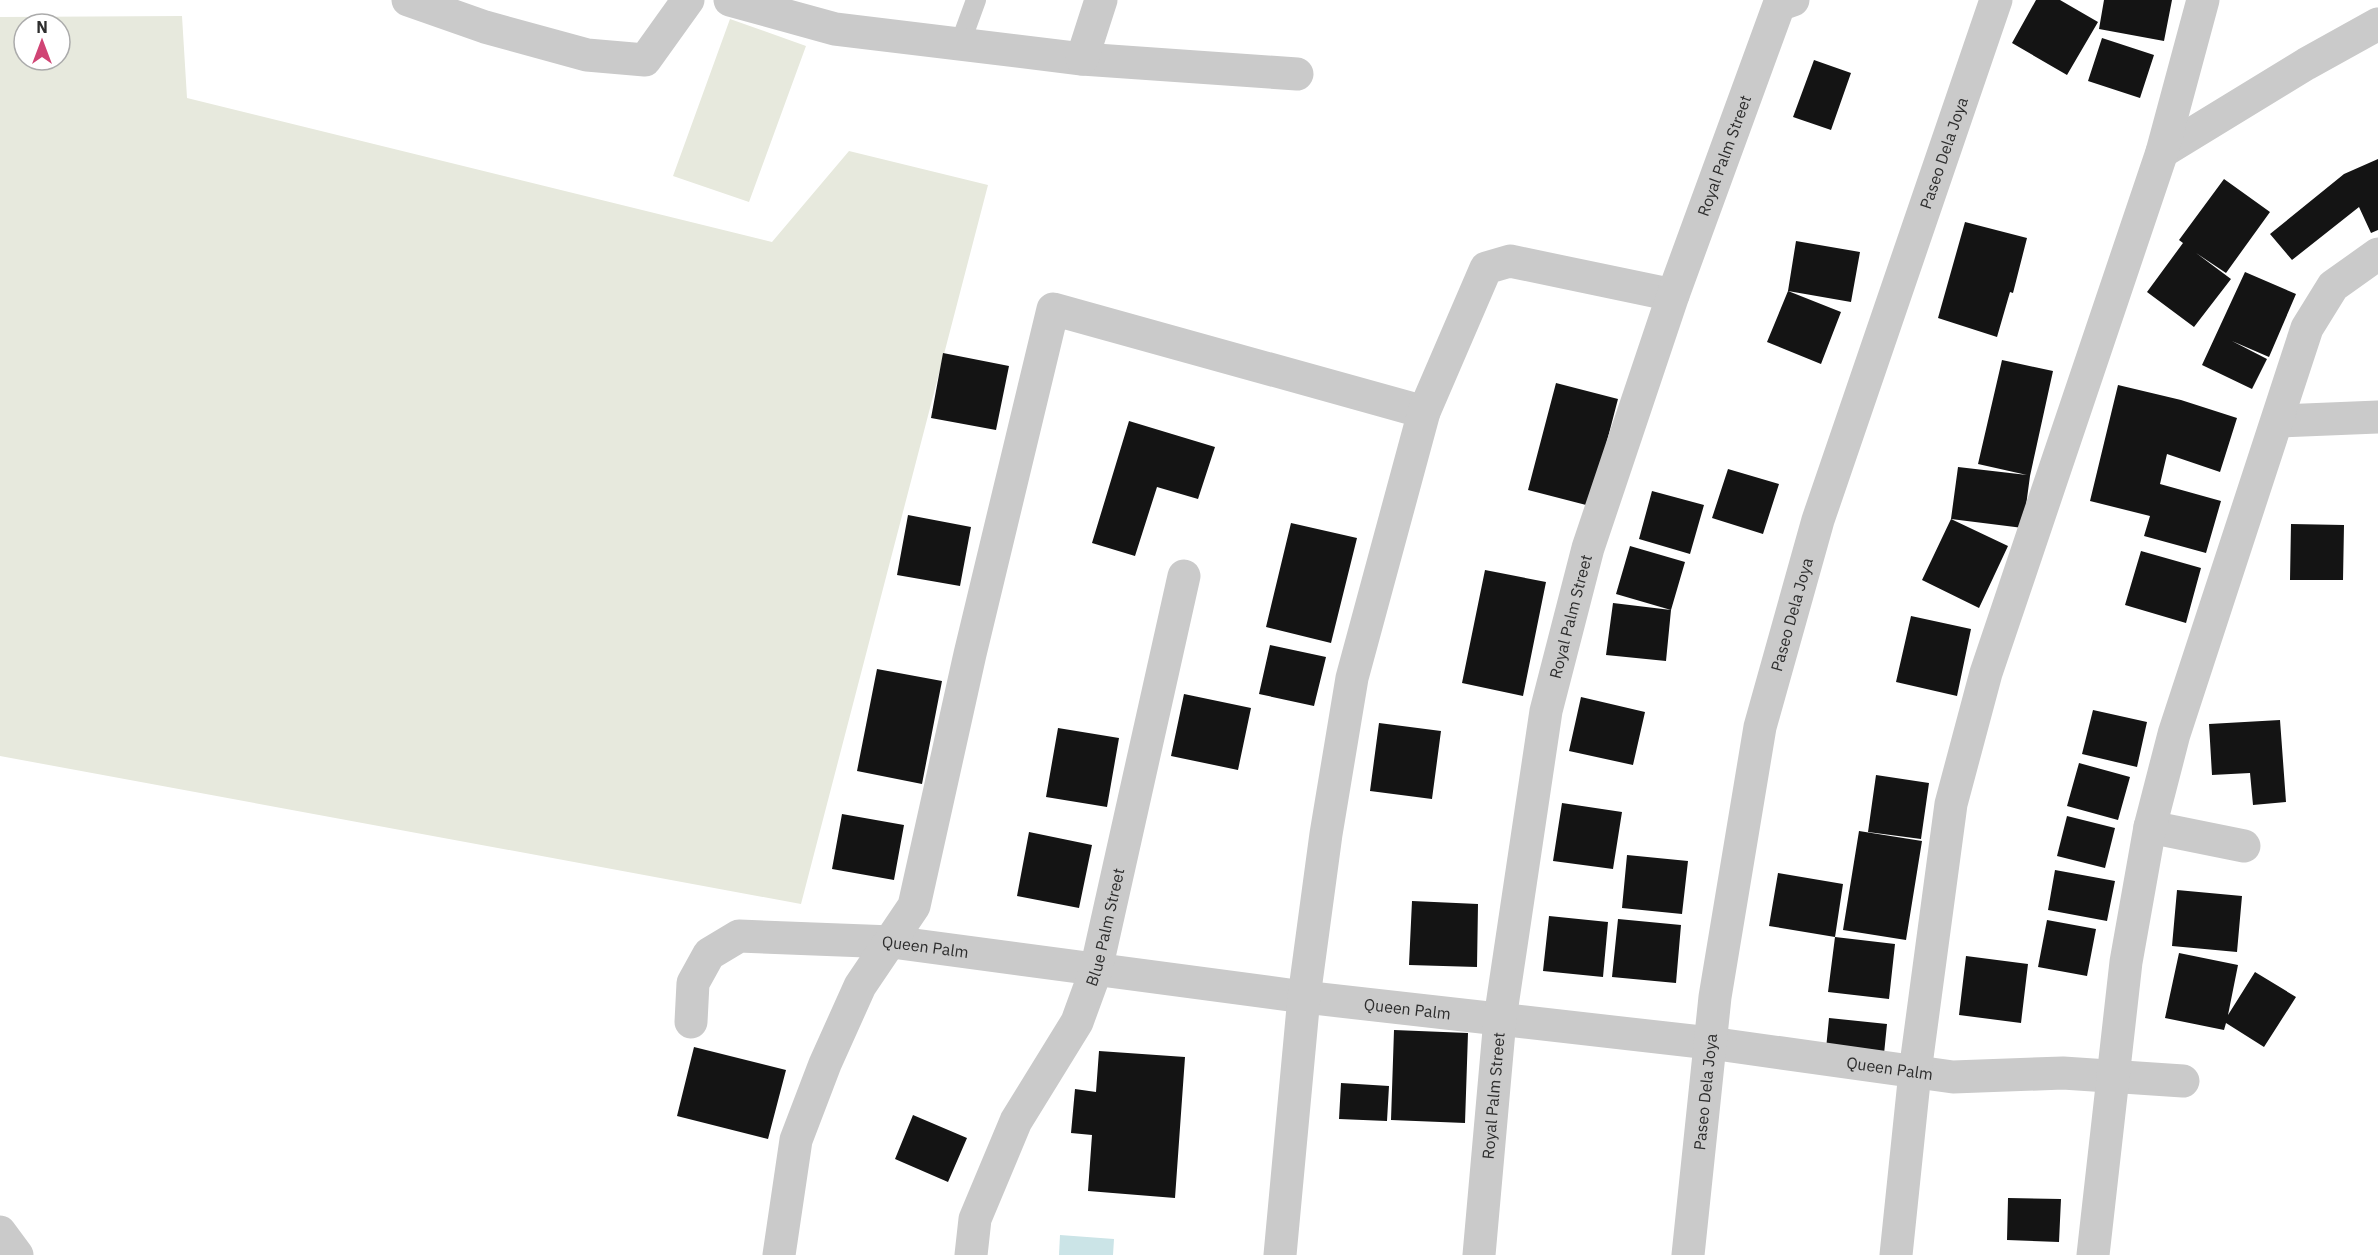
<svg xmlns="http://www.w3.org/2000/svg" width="2378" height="1255" font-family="'IBM Plex Sans',sans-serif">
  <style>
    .green { fill: #e7e9dd; fill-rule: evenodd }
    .water { fill: #cbe4e7 }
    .building { fill: #141414 }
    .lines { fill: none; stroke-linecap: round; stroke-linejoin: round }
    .lane { stroke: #cacaca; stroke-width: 20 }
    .street { stroke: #cacaca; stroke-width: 33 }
    .labels { text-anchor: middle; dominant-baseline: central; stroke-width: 6; stroke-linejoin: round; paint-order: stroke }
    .street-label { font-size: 16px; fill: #2d2d2d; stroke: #fff }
  </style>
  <rect width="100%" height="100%" fill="#fff"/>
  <path class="green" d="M 182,16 L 187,98 L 772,242 L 849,151 L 988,185 L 801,904 L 0,756 L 0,17 ZM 24,24 L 60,24 L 60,60 L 24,60 Z
    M 730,19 L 806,46 L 749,202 L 673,176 Z"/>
  <path class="water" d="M 1060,1235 L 1114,1239 L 1113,1255 L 1059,1255 Z"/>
  <path class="building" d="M 2036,0 L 2060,0 L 2098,22 L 2067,75 L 2012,43 Z
    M 2104,0 L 2172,0 L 2164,41 L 2099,29 Z
    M 2102,38 L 2154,55 L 2140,98 L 2088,81 Z
    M 1814,60 L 1851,73 L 1831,130 L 1793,117 Z
    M 2378,159 L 2378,230 L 2371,233 L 2359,207 L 2292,260 L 2270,234 L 2344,174 Z
    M 2224,179 L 2270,212 L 2226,273 L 2196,253 L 2231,279 L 2194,327 L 2147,292 L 2183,243 L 2179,240 Z
    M 1965,222 L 2027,238 L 2013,293 L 2010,292 L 1997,337 L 1938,318 Z
    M 1796,241 L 1860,252 L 1851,302 L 1788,291 L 1841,312 L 1821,364 L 1767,342 L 1788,291 Z
    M 2245,272 L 2296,294 L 2269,357 L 2232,341 L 2267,359 L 2252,389 L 2202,365 Z
    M 943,353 L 1009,366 L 996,430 L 931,418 Z
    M 2002,360 L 2053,371 L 2030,476 L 2023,528 L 1951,519 L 1958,467 L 2027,475 L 1978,464 Z
    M 1556,383 L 1618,399 L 1590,506 L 1528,490 Z
    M 2118,385 L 2181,400 L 2237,418 L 2220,472 L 2167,454 L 2160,484 L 2221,501 L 2206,553 L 2144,536 L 2150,516 L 2090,501 Z
    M 1129,421 L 1215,447 L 1198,499 L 1157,487 L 1135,556 L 1092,543 Z
    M 1728,469 L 1779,484 L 1763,534 L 1712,518 Z
    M 1652,491 L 1704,505 L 1690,554 L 1639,539 Z
    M 908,515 L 971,527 L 960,586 L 897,575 Z
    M 1951,519 L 2008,546 L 1979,608 L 1922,580 Z
    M 1291,523 L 1357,538 L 1331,643 L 1266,627 Z
    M 2291,524 L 2344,525 L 2343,580 L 2290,580 Z
    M 1630,546 L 1685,562 L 1671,610 L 1666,661 L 1606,655 L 1613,603 L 1671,610 L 1616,594 Z
    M 2141,551 L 2201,568 L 2186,623 L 2125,605 Z
    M 1485,570 L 1546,582 L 1523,696 L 1462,683 Z
    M 1911,616 L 1971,629 L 1957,696 L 1896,682 Z
    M 1270,645 L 1326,657 L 1314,706 L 1259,694 Z
    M 877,669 L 942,681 L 922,784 L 857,771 Z
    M 1184,694 L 1251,708 L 1238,770 L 1171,756 Z
    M 1581,697 L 1645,712 L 1633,765 L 1569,751 Z
    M 2093,710 L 2147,722 L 2137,767 L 2082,754 Z
    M 2280,720 L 2286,802 L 2253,805 L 2250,773 L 2212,775 L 2209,724 Z
    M 1379,723 L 1441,731 L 1432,799 L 1370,791 Z
    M 1058,728 L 1119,738 L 1107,807 L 1046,797 Z
    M 2079,763 L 2130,777 L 2118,820 L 2067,806 Z
    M 1876,775 L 1929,783 L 1921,839 L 1868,832 Z
    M 1562,803 L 1622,812 L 1613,869 L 1553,861 Z
    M 842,814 L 904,825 L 894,880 L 832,869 Z
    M 2067,816 L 2115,828 L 2105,868 L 2057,856 Z
    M 1859,831 L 1922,841 L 1906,940 L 1843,930 Z
    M 1029,832 L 1092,845 L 1079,908 L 1017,896 Z
    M 1627,855 L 1688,861 L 1682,914 L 1622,908 Z
    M 2055,870 L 2115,881 L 2107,921 L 2048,910 Z
    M 1778,873 L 1843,884 L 1835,937 L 1769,926 Z
    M 2177,890 L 2242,896 L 2237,952 L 2172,946 Z
    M 1412,901 L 1478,904 L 1477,967 L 1409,965 Z
    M 1549,916 L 1608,922 L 1603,977 L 1543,971 Z
    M 1618,919 L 1681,925 L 1676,983 L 1612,977 Z
    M 2047,920 L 2096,929 L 2087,976 L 2038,967 Z
    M 1835,937 L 1895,944 L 1889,999 L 1828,992 Z
    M 2179,953 L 2238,965 L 2228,1015 L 2255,972 L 2296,997 L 2264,1047 L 2226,1023 L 2224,1030 L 2165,1018 Z
    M 1966,956 L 2028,964 L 2021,1023 L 1959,1015 Z
    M 1829,1018 L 1887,1024 L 1884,1054 L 1826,1049 Z
    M 1394,1030 L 1468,1033 L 1465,1123 L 1391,1120 Z
    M 694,1047 L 786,1070 L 768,1139 L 677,1116 Z
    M 1099,1051 L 1185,1057 L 1175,1198 L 1088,1191 L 1092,1135 L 1071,1133 L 1075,1089 L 1096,1092 Z
    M 1341,1083 L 1389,1086 L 1387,1121 L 1339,1119 Z
    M 913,1115 L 967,1138 L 948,1182 L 895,1159 Z
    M 2008,1198 L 2061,1199 L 2059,1242 L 2007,1240 Z"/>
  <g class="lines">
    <path class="lane" d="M 960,44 L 976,0"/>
    <g class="street">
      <path d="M 408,0 L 485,27 L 587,55 L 645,60 L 688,0"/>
      <path d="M 730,0 L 835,29 L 1082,59 L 1297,74"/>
      <path d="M 1082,59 L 1101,0"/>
      <path d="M 2162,152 L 2306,64 L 2378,24"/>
      <path d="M 2279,421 L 2378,417"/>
      <path d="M 2150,827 L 2244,846"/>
      <path id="s1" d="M 691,1022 L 693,983 L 709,954 L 739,936 L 892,942 L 1304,997 L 1710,1043 L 1953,1077 L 2063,1073 L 2183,1081"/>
      <path d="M 0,1232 L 17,1255"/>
      <path d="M 779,1255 L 796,1140 L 825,1064 L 860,986 L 914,906 L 970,654 L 1053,309 L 1424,412"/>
      <path id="s2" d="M 971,1255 L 975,1219 L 1016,1121 L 1077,1022 L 1096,970 L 1184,576"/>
      <path d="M 1280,1255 L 1304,997 L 1326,834 L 1352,678 L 1424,412 L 1486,268 L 1510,261 L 1673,295"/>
      <path id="s3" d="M 1479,1255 L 1500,1019 L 1546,711 L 1588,548 L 1673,295 L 1779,5 L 1793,0"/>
      <path id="s4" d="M 1688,1255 L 1715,997 L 1760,727 L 1818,520 L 1996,0"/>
      <path d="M 1896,1255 L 1915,1072 L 1951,804 L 1986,673 L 2162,152 L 2203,0"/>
      <path d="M 2093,1255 L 2126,962 L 2150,827 L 2174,734 L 2307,328 L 2333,286 L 2378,254"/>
    </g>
  </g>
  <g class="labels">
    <g class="street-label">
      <text stroke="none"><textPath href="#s4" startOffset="1136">Paseo Dela Joya</textPath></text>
      <text stroke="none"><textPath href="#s3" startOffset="1132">Royal Palm Street</textPath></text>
      <text stroke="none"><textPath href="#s3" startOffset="646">Royal Palm Street</textPath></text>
      <text stroke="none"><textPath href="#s4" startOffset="650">Paseo Dela Joya</textPath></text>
      <text stroke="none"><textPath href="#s2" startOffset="358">Blue Palm Street</textPath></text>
      <text stroke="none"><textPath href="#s1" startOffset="294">Queen Palm</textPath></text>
      <text stroke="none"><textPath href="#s1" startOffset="780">Queen Palm</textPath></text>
      <text stroke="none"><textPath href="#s1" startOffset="1266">Queen Palm</textPath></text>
      <text stroke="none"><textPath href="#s4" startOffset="164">Paseo Dela Joya</textPath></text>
      <text stroke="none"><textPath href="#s3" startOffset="160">Royal Palm Street</textPath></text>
    </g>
  </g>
  <g transform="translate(42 42)"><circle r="28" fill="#ffffff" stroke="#ababab" stroke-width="1.5"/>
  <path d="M0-4.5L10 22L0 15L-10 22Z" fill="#d04474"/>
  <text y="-9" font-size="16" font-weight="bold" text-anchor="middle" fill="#2d2d2d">N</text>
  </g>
</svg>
